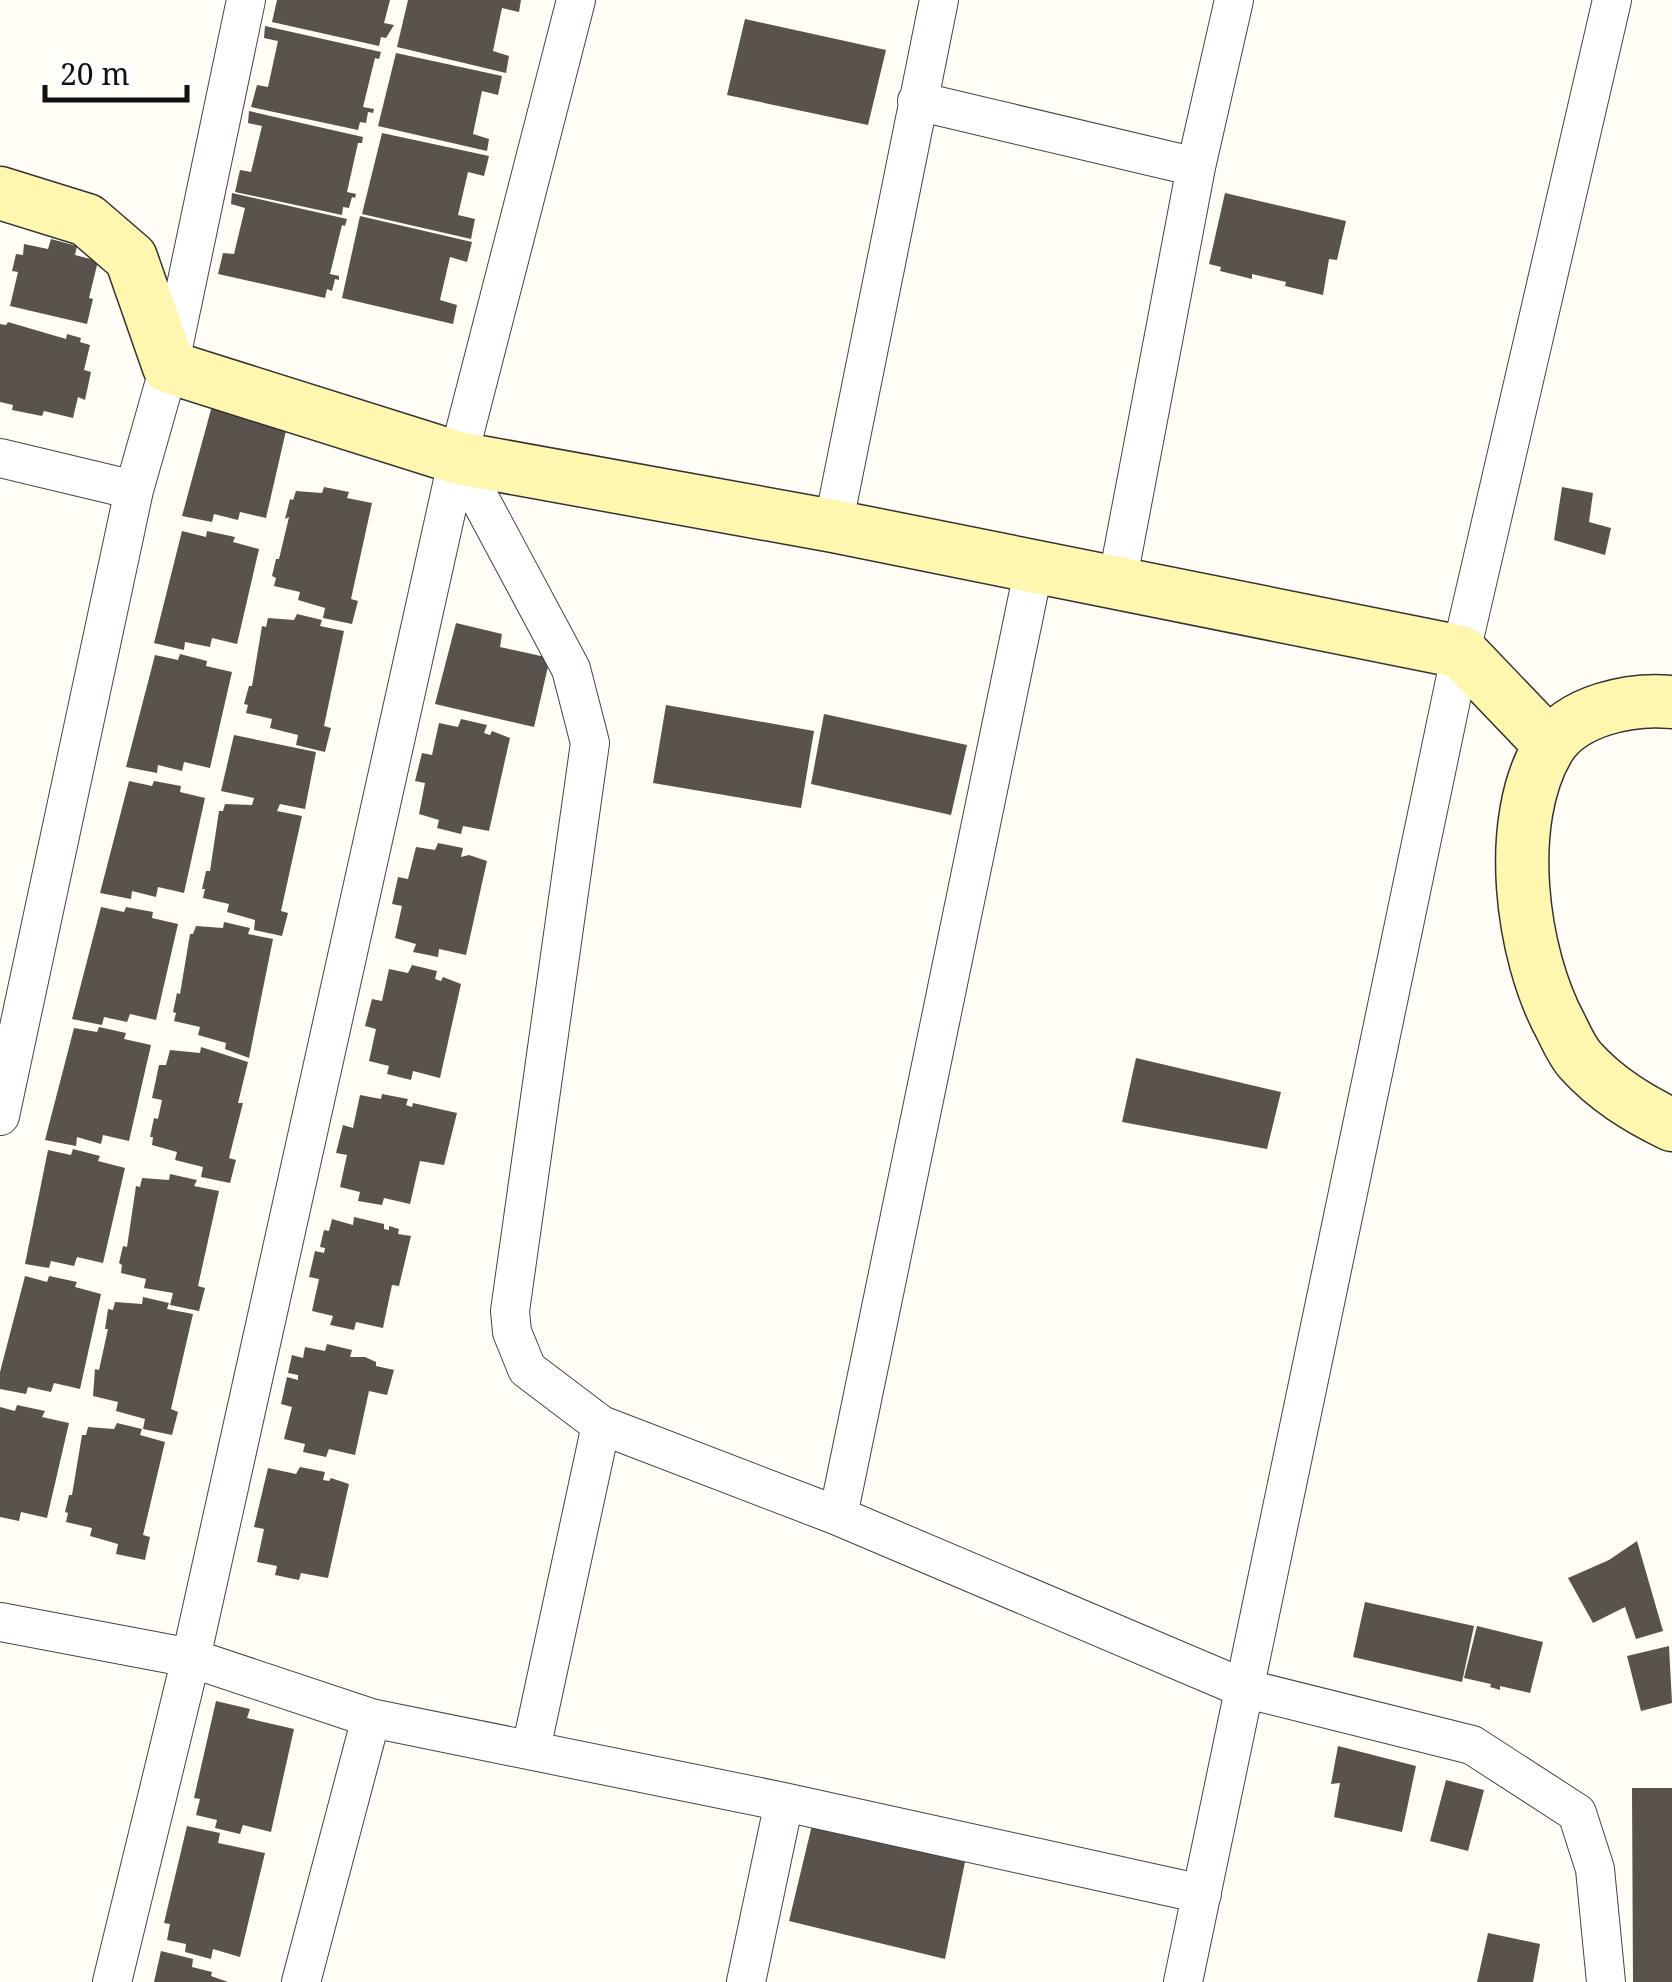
<svg xmlns="http://www.w3.org/2000/svg" width="1672" height="1982" font-family="'Noto Serif',serif">
  <style>
    .building { fill: #5a524d }
    .lines { fill: none; stroke-linecap: round; stroke-linejoin: round }
    .street-casing { stroke: #444; stroke-width: 40 }
    .secondary-casing { stroke: #333; stroke-width: 55 }
    .street { stroke: #fff; stroke-width: 38 }
    .secondary { stroke: #fff6b0; stroke-width: 52 }
  </style>
  <rect width="100%" height="100%" fill="#fffdf5"/>
  <path class="building" d="M 277,0 L 390,0 L 384,23 L 394,25 L 386,38 L 381,37 L 379,46 L 272,22 Z
    M 408,0 L 521,0 L 519,12 L 502,8 L 493,51 L 509,56 L 506,73 L 397,47 Z
    M 745,19 L 886,50 L 868,125 L 727,95 Z
    M 265,26 L 381,52 L 379,59 L 375,58 L 363,107 L 374,109 L 373,113 L 368,112 L 366,123 L 360,122 L 358,130 L 251,107 L 257,85 L 268,87 L 278,41 L 264,38 Z
    M 396,53 L 502,76 L 498,95 L 482,91 L 473,134 L 489,139 L 487,151 L 378,126 Z
    M 249,111 L 363,137 L 362,143 L 358,143 L 347,192 L 356,194 L 355,198 L 352,197 L 349,208 L 343,207 L 342,215 L 235,192 L 240,170 L 251,172 L 262,126 L 248,123 Z
    M 382,133 L 489,156 L 484,176 L 468,172 L 458,215 L 475,219 L 471,239 L 362,214 Z
    M 232,193 L 347,219 L 345,226 L 342,225 L 330,274 L 339,276 L 339,280 L 335,279 L 332,291 L 327,289 L 325,298 L 218,274 L 223,253 L 234,254 L 245,208 L 231,204 Z
    M 1225,193 L 1346,221 L 1337,260 L 1329,259 L 1323,295 L 1285,286 L 1286,282 L 1252,274 L 1252,279 L 1220,271 L 1221,267 L 1209,264 Z
    M 360,216 L 472,242 L 467,262 L 450,257 L 440,300 L 457,305 L 453,324 L 342,298 Z
    M 51,239 L 77,246 L 75,255 L 98,261 L 89,298 L 93,299 L 87,324 L 10,306 L 18,272 L 12,271 L 16,254 L 23,255 L 24,244 L 48,249 Z
    M 8,322 L 66,339 L 67,334 L 81,338 L 80,342 L 90,345 L 84,370 L 91,372 L 85,400 L 78,397 L 73,418 L 44,411 L 42,416 L 12,410 L 13,405 L 0,402 L 0,324 L 6,325 Z
    M 216,391 L 288,422 L 266,518 L 240,512 L 238,520 L 214,514 L 212,522 L 182,516 Z
    M 324,487 L 349,492 L 347,498 L 372,503 L 351,599 L 358,601 L 352,624 L 323,618 L 325,608 L 298,600 L 300,592 L 274,586 L 276,578 L 272,576 L 276,559 L 279,559 L 289,517 L 285,519 L 290,499 L 293,500 L 296,491 L 322,493 Z
    M 1562,487 L 1593,493 L 1589,522 L 1611,528 L 1605,555 L 1554,540 Z
    M 182,531 L 206,537 L 207,531 L 235,537 L 233,542 L 259,549 L 237,644 L 212,638 L 210,647 L 185,642 L 184,650 L 154,643 Z
    M 297,614 L 322,620 L 320,626 L 344,631 L 324,726 L 331,728 L 325,752 L 296,745 L 298,735 L 270,728 L 272,719 L 246,713 L 248,705 L 244,704 L 249,686 L 252,686 L 262,626 L 266,627 L 268,618 L 294,620 Z
    M 456,623 L 502,634 L 500,647 L 550,658 L 534,727 L 435,704 Z
    M 180,654 L 207,661 L 206,666 L 232,672 L 210,768 L 184,762 L 182,771 L 158,765 L 157,773 L 126,767 L 155,655 L 178,660 Z
    M 666,705 L 814,731 L 801,808 L 653,783 Z
    M 824,714 L 967,745 L 951,815 L 811,784 Z
    M 461,719 L 487,725 L 484,733 L 490,735 L 492,731 L 510,738 L 489,831 L 463,826 L 461,834 L 437,828 L 439,820 L 419,814 L 425,783 L 415,781 L 422,753 L 432,755 L 439,723 L 458,727 Z
    M 234,735 L 316,752 L 305,809 L 280,804 L 277,811 L 302,816 L 281,911 L 288,913 L 282,936 L 254,930 L 255,920 L 227,912 L 229,904 L 203,898 L 205,889 L 202,889 L 206,871 L 210,871 L 219,811 L 223,811 L 225,804 L 252,805 L 254,798 L 221,791 Z
    M 129,781 L 152,786 L 154,781 L 181,786 L 180,792 L 205,798 L 184,893 L 158,887 L 156,897 L 132,891 L 131,899 L 100,893 Z
    M 438,843 L 463,848 L 461,857 L 469,855 L 487,861 L 466,955 L 439,949 L 438,957 L 413,952 L 416,944 L 395,938 L 402,906 L 392,904 L 398,877 L 408,879 L 416,847 L 435,850 Z
    M 101,907 L 124,912 L 126,907 L 153,912 L 152,918 L 178,924 L 156,1020 L 130,1014 L 127,1022 L 104,1017 L 102,1025 L 72,1019 Z
    M 224,922 L 250,928 L 248,934 L 273,939 L 249,1058 L 225,1049 L 226,1043 L 198,1035 L 200,1027 L 174,1021 L 176,1013 L 173,1012 L 177,993 L 180,994 L 190,934 L 193,934 L 196,926 L 223,928 Z
    M 412,965 L 437,971 L 435,979 L 441,981 L 443,977 L 461,984 L 440,1078 L 413,1071 L 411,1080 L 387,1074 L 389,1066 L 369,1061 L 376,1029 L 365,1026 L 372,999 L 382,1001 L 389,969 L 408,973 Z
    M 99,1027 L 126,1033 L 124,1039 L 151,1045 L 129,1141 L 103,1135 L 101,1144 L 77,1137 L 76,1146 L 45,1140 L 74,1028 L 97,1032 Z
    M 201,1047 L 248,1062 L 238,1103 L 243,1103 L 229,1158 L 236,1160 L 230,1183 L 201,1177 L 203,1167 L 175,1160 L 177,1152 L 152,1145 L 153,1137 L 150,1137 L 154,1118 L 158,1119 L 162,1100 L 152,1098 L 159,1065 L 166,1065 L 170,1050 L 200,1053 Z
    M 1136,1058 L 1281,1092 L 1267,1149 L 1122,1122 Z
    M 382,1094 L 408,1099 L 406,1105 L 412,1107 L 413,1103 L 457,1113 L 444,1165 L 420,1161 L 410,1204 L 384,1198 L 382,1205 L 358,1201 L 360,1192 L 340,1187 L 347,1155 L 336,1153 L 343,1125 L 353,1128 L 360,1095 L 381,1099 Z
    M 73,1149 L 100,1156 L 98,1161 L 125,1168 L 103,1263 L 77,1257 L 74,1266 L 51,1261 L 49,1268 L 25,1264 L 48,1150 L 71,1155 Z
    M 170,1174 L 197,1180 L 194,1186 L 219,1191 L 198,1286 L 205,1288 L 199,1311 L 170,1305 L 173,1293 L 144,1288 L 146,1279 L 121,1273 L 122,1265 L 119,1263 L 123,1246 L 127,1247 L 136,1186 L 140,1187 L 142,1178 L 169,1180 Z
    M 354,1217 L 384,1224 L 384,1229 L 389,1230 L 389,1226 L 399,1229 L 398,1234 L 411,1236 L 399,1286 L 392,1285 L 383,1328 L 356,1322 L 354,1330 L 330,1325 L 333,1316 L 312,1311 L 319,1279 L 309,1277 L 315,1251 L 324,1253 L 325,1248 L 320,1247 L 324,1230 L 329,1231 L 332,1219 L 353,1225 Z
    M 25,1276 L 47,1282 L 49,1276 L 77,1282 L 75,1287 L 101,1294 L 80,1389 L 54,1383 L 51,1392 L 28,1387 L 26,1394 L 0,1389 L 0,1372 Z
    M 143,1297 L 169,1303 L 167,1309 L 193,1314 L 171,1409 L 178,1412 L 172,1435 L 143,1429 L 145,1419 L 116,1411 L 118,1402 L 93,1396 L 95,1369 L 99,1370 L 108,1329 L 105,1329 L 108,1309 L 113,1310 L 115,1302 L 142,1304 Z
    M 327,1344 L 352,1350 L 350,1357 L 365,1357 L 376,1362 L 376,1366 L 394,1370 L 387,1395 L 369,1391 L 355,1455 L 329,1449 L 326,1457 L 303,1452 L 305,1444 L 284,1439 L 292,1407 L 281,1404 L 287,1377 L 298,1380 L 298,1375 L 288,1373 L 292,1355 L 303,1358 L 305,1347 L 325,1351 Z
    M 17,1405 L 45,1411 L 42,1417 L 69,1423 L 47,1518 L 21,1512 L 19,1521 L 0,1517 L 0,1407 L 15,1411 Z
    M 117,1423 L 142,1429 L 140,1435 L 165,1442 L 143,1535 L 150,1537 L 145,1560 L 116,1554 L 118,1544 L 90,1536 L 92,1528 L 66,1522 L 68,1513 L 65,1512 L 69,1495 L 72,1495 L 82,1435 L 86,1435 L 88,1427 L 114,1429 Z
    M 300,1467 L 325,1472 L 323,1480 L 329,1481 L 331,1478 L 349,1484 L 328,1578 L 301,1573 L 299,1580 L 275,1575 L 277,1566 L 257,1562 L 264,1529 L 254,1527 L 268,1468 L 296,1474 Z
    M 1637,1541 L 1663,1631 L 1636,1639 L 1625,1607 L 1593,1623 L 1568,1578 L 1609,1560 Z
    M 1365,1602 L 1474,1626 L 1462,1682 L 1353,1657 Z
    M 1477,1626 L 1543,1642 L 1530,1693 L 1500,1686 L 1500,1690 L 1490,1687 L 1491,1684 L 1464,1678 Z
    M 1669,1646 L 1672,1703 L 1641,1711 L 1627,1656 Z
    M 216,1701 L 250,1709 L 247,1718 L 294,1729 L 271,1832 L 243,1825 L 240,1834 L 215,1828 L 217,1820 L 196,1815 L 200,1799 L 194,1798 Z
    M 1338,1746 L 1416,1766 L 1402,1832 L 1334,1817 L 1340,1783 L 1331,1784 Z
    M 1446,1780 L 1484,1790 L 1468,1851 L 1430,1841 Z
    M 1632,1788 L 1672,1788 L 1672,1982 L 1633,1982 Z
    M 812,1825 L 965,1862 L 945,1959 L 789,1921 Z
    M 187,1826 L 220,1833 L 218,1843 L 265,1853 L 240,1957 L 213,1949 L 211,1959 L 185,1952 L 186,1944 L 167,1940 L 170,1924 L 164,1923 Z
    M 1488,1933 L 1540,1944 L 1533,1982 L 1477,1982 Z
    M 161,1951 L 193,1959 L 192,1967 L 212,1972 L 211,1976 L 228,1982 L 154,1982 Z"/>
  <g class="lines">
    <g class="street-casing">
      <path id="street" d="M 917,101 L 1196,167
        M 0,458 L 134,490
        M 458,458 L 576,0
        M 833,526 L 939,0
        M 1117,583 L 1196,167 L 1234,0
        M 0,1116 L 134,490 L 169,367 L 246,0
        M 838,1516 L 1034,567
        M 0,1622 L 191,1658 L 371,1718 L 301,1982
        M 371,1718 L 784,1802 L 1202,1894
        M 531,1749 L 601,1425
        M 112,1982 L 191,1658 L 458,458 L 571,669 L 590,743 L 510,1311 L 512,1332 L 527,1369 L 601,1425 L 838,1516 L 1243,1688 L 1472,1745 L 1577,1813 L 1595,1869 L 1606,1982
        M 746,1982 L 784,1802
        M 1183,1982 L 1461,652 L 1612,0"/>
    </g>
    <g class="secondary-casing">
      <path id="secondary" d="M 0,193 L 87,220 L 131,258 L 169,367 L 458,458 L 833,526 L 1461,652 L 1550,745
        M 1672,702 C 1631,698 1572,710 1549,747 C 1504,821 1521,954 1561,1027 C 1566,1037 1572,1051 1580,1060 C 1606,1089 1637,1108 1672,1125"/>
    </g>
    <use href="#street" class="street"/>
    <use href="#secondary" class="secondary"/>
  </g>
  <path d="M45 85v15h142v-15" fill="none" stroke="#111111" stroke-width="5"/>
  <text x="60" y="85" font-size="30" fill="#111111" stroke="#ffffff" stroke-width="8" paint-order="stroke">20 m</text>
</svg>
